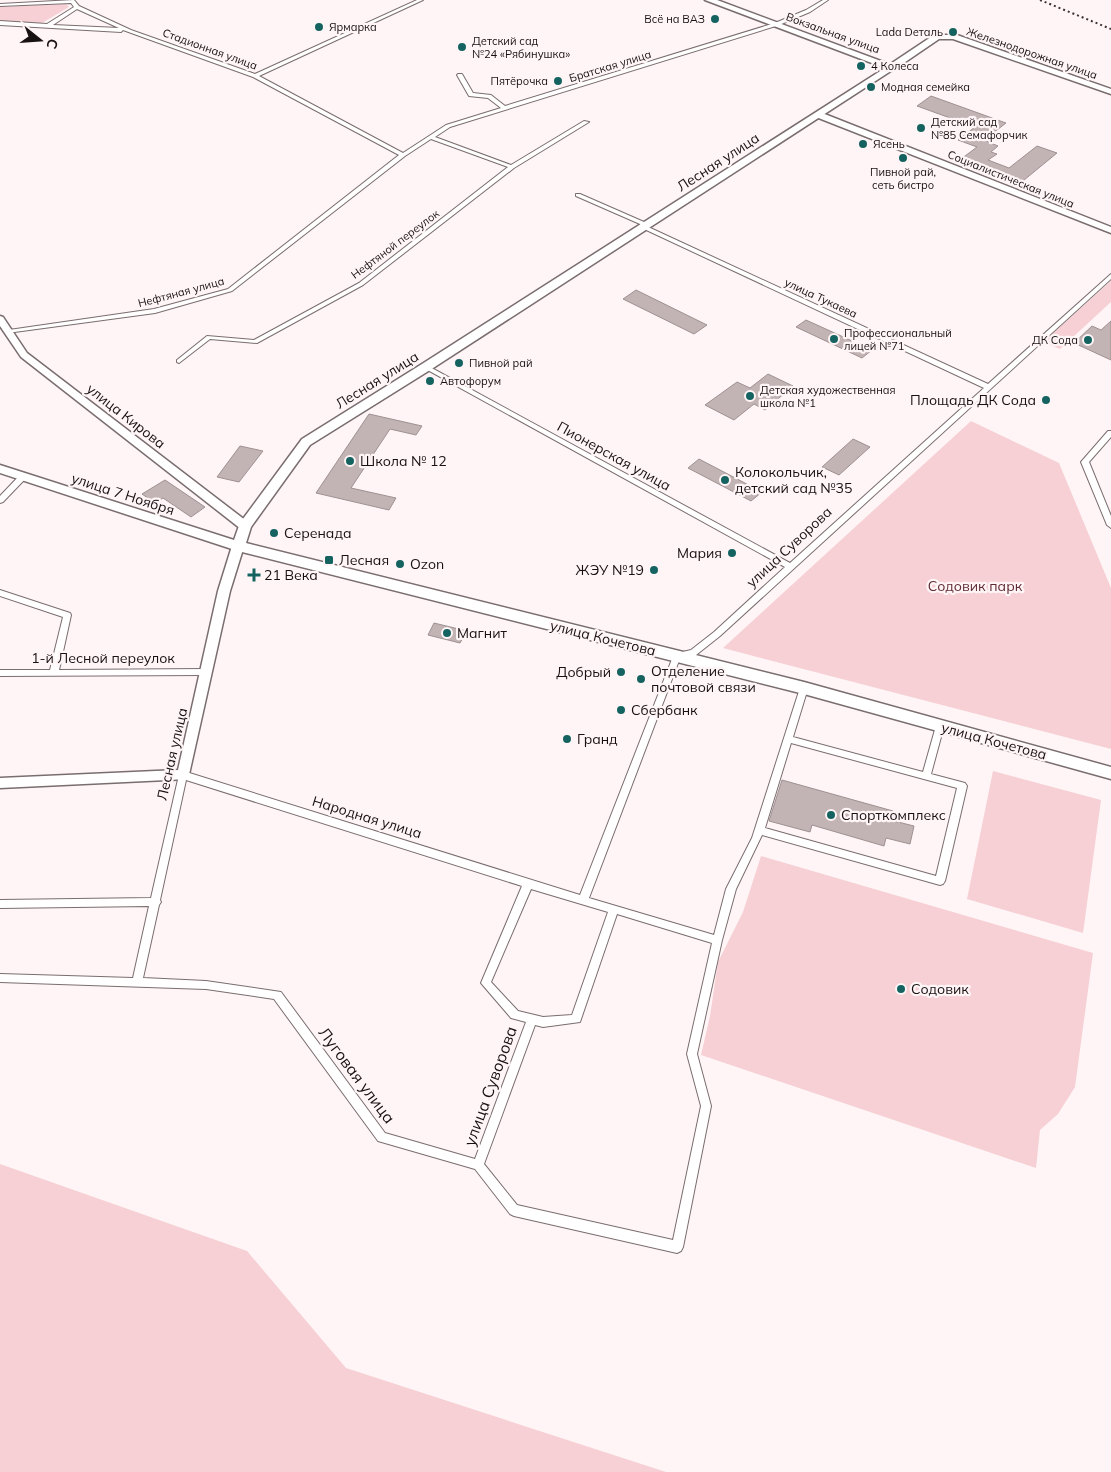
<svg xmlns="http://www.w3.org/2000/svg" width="1111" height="1472" font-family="Mulish,sans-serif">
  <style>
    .green { fill: #f6d0d4 }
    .building { fill: #c2b3b4; stroke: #9f9192 }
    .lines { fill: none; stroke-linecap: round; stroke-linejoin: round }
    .street-casing { stroke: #7a6d6e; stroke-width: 2 }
    .secondary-casing { stroke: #7a6d6e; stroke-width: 3 }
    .primary-casing { stroke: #7a6d6e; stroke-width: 3 }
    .street { fill: #fff; fill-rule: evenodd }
    .secondary { fill: #fff; fill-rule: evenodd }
    .primary { fill: #fff; fill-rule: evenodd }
    .rail { stroke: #393233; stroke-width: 2; stroke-dasharray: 2 3; stroke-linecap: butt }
    .poi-dot { fill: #156360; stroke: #fff5f6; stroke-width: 2 }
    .labels { text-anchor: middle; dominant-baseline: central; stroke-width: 4.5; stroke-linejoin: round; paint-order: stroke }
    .far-poi-label { font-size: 11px; fill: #171112; stroke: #fff5f6; text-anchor: start }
    .far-street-label { font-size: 11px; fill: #171112; stroke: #fff5f6 }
    .street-label { font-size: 14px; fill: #171112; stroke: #fff5f6 }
    .poi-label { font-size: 14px; fill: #171112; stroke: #fff5f6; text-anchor: start }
    .park-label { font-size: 14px; fill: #602b35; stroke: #fff5f6 }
    .near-street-label { font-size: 16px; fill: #171112; stroke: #fff5f6 }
  </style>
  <rect width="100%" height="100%" fill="#fff5f6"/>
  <path class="green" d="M 66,4 L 69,7 L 42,23 L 0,21 L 0,7 Z
    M 1111,281 L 1111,302 L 1060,349 L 1043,342 Z
    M 971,421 L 1059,463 L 1111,588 L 1111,749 L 723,648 Z
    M 993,771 L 1101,800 L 1083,933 L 967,899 Z
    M 761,856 L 1093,953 L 1075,1087 L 1058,1114 L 1040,1130 L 1036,1168 L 701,1055 L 710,1016 L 718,962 L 743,912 Z
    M 0,1164 L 247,1251 L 346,1368 L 666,1472 L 0,1472 Z"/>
  <path class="building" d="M 931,96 L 1006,123 L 984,140 L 998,146 L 991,152 L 997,154 L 988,160 L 1009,168 L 1037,146 L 1057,153 L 1018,185 L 957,162 L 977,147 L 958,140 L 975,127 L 917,106 Z
    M 636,290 L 707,325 L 694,334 L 623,299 Z
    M 806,320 L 872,350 L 862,358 L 796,327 Z
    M 1111,321 L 1111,360 L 1074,343 L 1092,326 L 1101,330 Z
    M 768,374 L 793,386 L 765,410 L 754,404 L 734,420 L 705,405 L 737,382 L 750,388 Z
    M 369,414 L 422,426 L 416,435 L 390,429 L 351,488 L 396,498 L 389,510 L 316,493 Z
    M 853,439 L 870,447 L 839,475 L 822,467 Z
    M 240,446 L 263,451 L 239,482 L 217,477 Z
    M 699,459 L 762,492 L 751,501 L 688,468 Z
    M 165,480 L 205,507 L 191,517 L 163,498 L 155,503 L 142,494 Z
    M 434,623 L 467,631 L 460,643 L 428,635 Z
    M 782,780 L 893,811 L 890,820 L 914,826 L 910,844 L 886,838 L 884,846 L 812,825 L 810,832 L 769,821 Z"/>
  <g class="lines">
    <g class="street-casing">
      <path id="street" d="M 74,0 L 79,6 L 131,30 L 255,74 L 417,0 L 423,0 L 259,76 L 403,153 L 446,125 L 501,108 L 488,98 L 469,96 L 457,75 L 458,74 L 462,74 L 473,93 L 491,95 L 505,106 L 775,23 L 806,10 L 823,0 L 828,0 L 810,12 L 779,25 L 450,127 L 435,137 L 511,165 L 584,121 L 589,122 L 514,168 L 363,285 L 257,343 L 210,339 L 179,363 L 177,362 L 177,360 L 207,336 L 254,340 L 359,283 L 508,167 L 431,139 L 405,156 L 232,291 L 155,313 L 7,333 L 7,331 L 9,330 L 154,309 L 228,289 L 399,155 L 253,77 L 123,30 L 121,32 L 0,25 L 0,21 L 47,24 L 74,7 L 71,3 L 0,6 L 0,4 ZM 77,9 L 119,28 L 53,25 Z
        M 576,194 L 580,194 L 644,222 L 646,226 L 988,384 L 1111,274 L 1111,279 L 720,636 L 696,655 L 680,658 L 589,898 L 714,935 L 726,889 L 752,838 L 800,688 L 804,685 L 808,688 L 793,737 L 923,772 L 936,726 L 937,724 L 943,724 L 944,726 L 931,774 L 965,783 L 967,786 L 945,881 L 943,884 L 940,885 L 762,835 L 736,889 L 722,940 L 697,1054 L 711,1106 L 683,1247 L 681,1251 L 677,1253 L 514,1216 L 510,1214 L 475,1169 L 378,1141 L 274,999 L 206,989 L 0,982 L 0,974 L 133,978 L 149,906 L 0,908 L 0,900 L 151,898 L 179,775 L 180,772 L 183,771 L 580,895 L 674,654 L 691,650 L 714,632 L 785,567 L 424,368 L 424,366 L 428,366 L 790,563 L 984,388 L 642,228 L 640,224 L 576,196 ZM 791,743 L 957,788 L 936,876 L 765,828 ZM 186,780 L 522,886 L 481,983 L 511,1018 L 526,1022 L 475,1159 L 385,1133 L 281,992 L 206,981 L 143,978 L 159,905 L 161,902 L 160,900 ZM 531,889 L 608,912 L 572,1015 L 543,1017 L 518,1011 L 491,982 ZM 617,914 L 712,943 L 687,1054 L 701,1106 L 673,1240 L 517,1205 L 484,1164 L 535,1025 L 543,1027 L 580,1022 Z
        M 1108,431 L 1111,431 L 1111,437 L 1089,462 L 1111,516 L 1111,528 L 1107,525 L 1081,462 Z
        M 20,475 L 23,475 L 27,477 L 3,502 L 0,503 L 0,496 Z
        M 0,590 L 70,613 L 71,615 L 59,670 L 206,669 L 210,672 L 206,675 L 0,676 L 0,670 L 50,670 L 63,617 L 0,596 Z"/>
    </g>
    <g class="secondary-casing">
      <path id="secondary" d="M 934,35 L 957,35 L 1111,89 L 1111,94 L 953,39 L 939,39 L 895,69 L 889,69 L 889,65 Z
        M 816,113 L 822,113 L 1111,227 L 1111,233 L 816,117 Z
        M 0,316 L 3,317 L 27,353 L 249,523 L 250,526 L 249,529 L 241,529 L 21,357 L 0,326 Z
        M 238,542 L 244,546 L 230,591 L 188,779 L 0,788 L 0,778 L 178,770 L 218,591 L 232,546 Z"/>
    </g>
    <g class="primary-casing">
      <path id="primary" d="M 705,0 L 717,0 L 897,67 L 430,370 L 310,445 L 251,527 L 246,543 L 804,682 L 1111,767 L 1111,779 L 804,694 L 238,551 L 0,473 L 0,465 L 234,540 L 240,523 L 302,439 L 422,364 L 885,68 Z"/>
    </g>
    <use href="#street" class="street"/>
    <use href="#secondary" class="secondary"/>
    <use href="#primary" class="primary"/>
    <path class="rail" d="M 1040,0 L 1111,29"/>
  </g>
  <g class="poi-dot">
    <circle cx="715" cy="19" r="5"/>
    <circle cx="319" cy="27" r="5"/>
    <circle cx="953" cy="32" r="5"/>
    <circle cx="462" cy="47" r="5"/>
    <circle cx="861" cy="66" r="5"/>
    <circle cx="558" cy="81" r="5"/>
    <circle cx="871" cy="87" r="5"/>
    <circle cx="921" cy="128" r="5"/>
    <circle cx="863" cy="144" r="5"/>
    <circle cx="903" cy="158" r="5"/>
    <circle cx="834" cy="339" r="5"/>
    <circle cx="1088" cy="340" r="5"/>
    <circle cx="459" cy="363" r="5"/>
    <circle cx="430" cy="381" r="5"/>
    <circle cx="750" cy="396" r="5"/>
    <circle cx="1046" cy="400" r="5"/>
    <circle cx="350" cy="461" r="5"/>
    <circle cx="725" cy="480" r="5"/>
    <circle cx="274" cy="533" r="5"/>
    <circle cx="732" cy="553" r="5"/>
    <rect x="324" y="555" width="10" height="10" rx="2.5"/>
    <circle cx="400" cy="564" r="5"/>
    <circle cx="654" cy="570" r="5"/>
    <path d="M251.5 567.5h5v5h5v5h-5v5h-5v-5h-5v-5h5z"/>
    <circle cx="447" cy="633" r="5"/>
    <circle cx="621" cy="672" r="5"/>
    <circle cx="641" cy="679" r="5"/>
    <circle cx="621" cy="710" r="5"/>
    <circle cx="567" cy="739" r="5"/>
    <circle cx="831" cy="815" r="5"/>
    <circle cx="901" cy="989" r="5"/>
  </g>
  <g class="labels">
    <g class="far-poi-label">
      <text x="705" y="19" text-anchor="end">Всё на ВАЗ</text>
      <text x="329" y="27">Ярмарка</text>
      <text x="943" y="32" text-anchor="end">Lada Dеталь</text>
      <text x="472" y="41">Детский сад<tspan x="472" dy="13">№24 «Рябинушка»</tspan></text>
      <text x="871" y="66">4 Колеса</text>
      <text x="548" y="81" text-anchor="end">Пятёрочка</text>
      <text x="881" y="87">Модная семейка</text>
      <text x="931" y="122">Детский сад<tspan x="931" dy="13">№85 Семафорчик</tspan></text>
      <text x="873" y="144">Ясень</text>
      <text x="903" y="172" text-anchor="middle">Пивной рай,<tspan x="903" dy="13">сеть бистро</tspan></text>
      <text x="844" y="333">Профессиональный<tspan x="844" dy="13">лицей №71</tspan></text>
      <text x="1078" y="340" text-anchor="end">ДК Сода</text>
      <text x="469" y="363">Пивной рай</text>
      <text x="440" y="381">Автофорум</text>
      <text x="760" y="390">Детская художественная<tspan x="760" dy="13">школа №1</tspan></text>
    </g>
    <g class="far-street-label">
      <text transform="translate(833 33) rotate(20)">Вокзальная улица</text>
      <text transform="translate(210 49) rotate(20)">Стадионная улица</text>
      <text transform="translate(1032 53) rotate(19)">Железнодорожная улица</text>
      <text transform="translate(610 66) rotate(-17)">Братская улица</text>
      <text transform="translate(1011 179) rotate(22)">Социалистическая улица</text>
      <text transform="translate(395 244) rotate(-37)">Нефтяной переулок</text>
      <text transform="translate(181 292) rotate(-15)">Нефтяная улица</text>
      <text transform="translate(821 298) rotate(25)">улица Тукаева</text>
    </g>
    <g class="street-label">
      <text transform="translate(718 162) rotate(-33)">Лесная улица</text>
      <text transform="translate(377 380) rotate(-32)">Лесная улица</text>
      <text transform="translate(126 416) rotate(38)">улица Кирова</text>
      <text transform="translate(614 456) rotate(29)">Пионерская улица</text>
      <text transform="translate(123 494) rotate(18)">улица 7 Ноября</text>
      <text transform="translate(789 547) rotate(-43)">улица Суворова</text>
      <text transform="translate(603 638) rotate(14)">улица Кочетова</text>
      <text x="103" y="658">1-й Лесной переулок</text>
      <text transform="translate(994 741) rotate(15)">улица Кочетова</text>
      <text transform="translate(172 754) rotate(-77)">Лесная улица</text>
      <text transform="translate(367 817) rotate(17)">Народная улица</text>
    </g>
    <g class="poi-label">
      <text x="1036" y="400" text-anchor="end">Площадь ДК Сода</text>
      <text x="360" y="461">Школа № 12</text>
      <text x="735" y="472">Колокольчик,<tspan x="735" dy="16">детский сад №35</tspan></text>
      <text x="284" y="533">Серенада</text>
      <text x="722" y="553" text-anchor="end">Мария</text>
      <text x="339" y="560">Лесная</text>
      <text x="410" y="564">Ozon</text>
      <text x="644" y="570" text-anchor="end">ЖЭУ №19</text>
      <text x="264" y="575">21 Века</text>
      <text x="457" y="633">Магнит</text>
      <text x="651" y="671">Отделение<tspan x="651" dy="16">почтовой связи</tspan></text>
      <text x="611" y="672" text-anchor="end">Добрый</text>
      <text x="631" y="710">Сбербанк</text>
      <text x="577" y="739">Гранд</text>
      <text x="841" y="815">Спорткомплекс</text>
      <text x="911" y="989">Содовик</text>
    </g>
    <g class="park-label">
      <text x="975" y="586">Содовик парк</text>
    </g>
    <g class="near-street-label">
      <text transform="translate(357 1075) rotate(53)">Луговая улица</text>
      <text transform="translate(490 1086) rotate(-70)">улица Суворова</text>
    </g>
  </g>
  <g transform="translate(40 40) rotate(107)" stroke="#fff5f6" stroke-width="4" paint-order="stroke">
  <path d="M0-4L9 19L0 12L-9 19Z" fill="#171112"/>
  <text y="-8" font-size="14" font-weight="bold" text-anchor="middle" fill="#171112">С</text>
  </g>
</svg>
